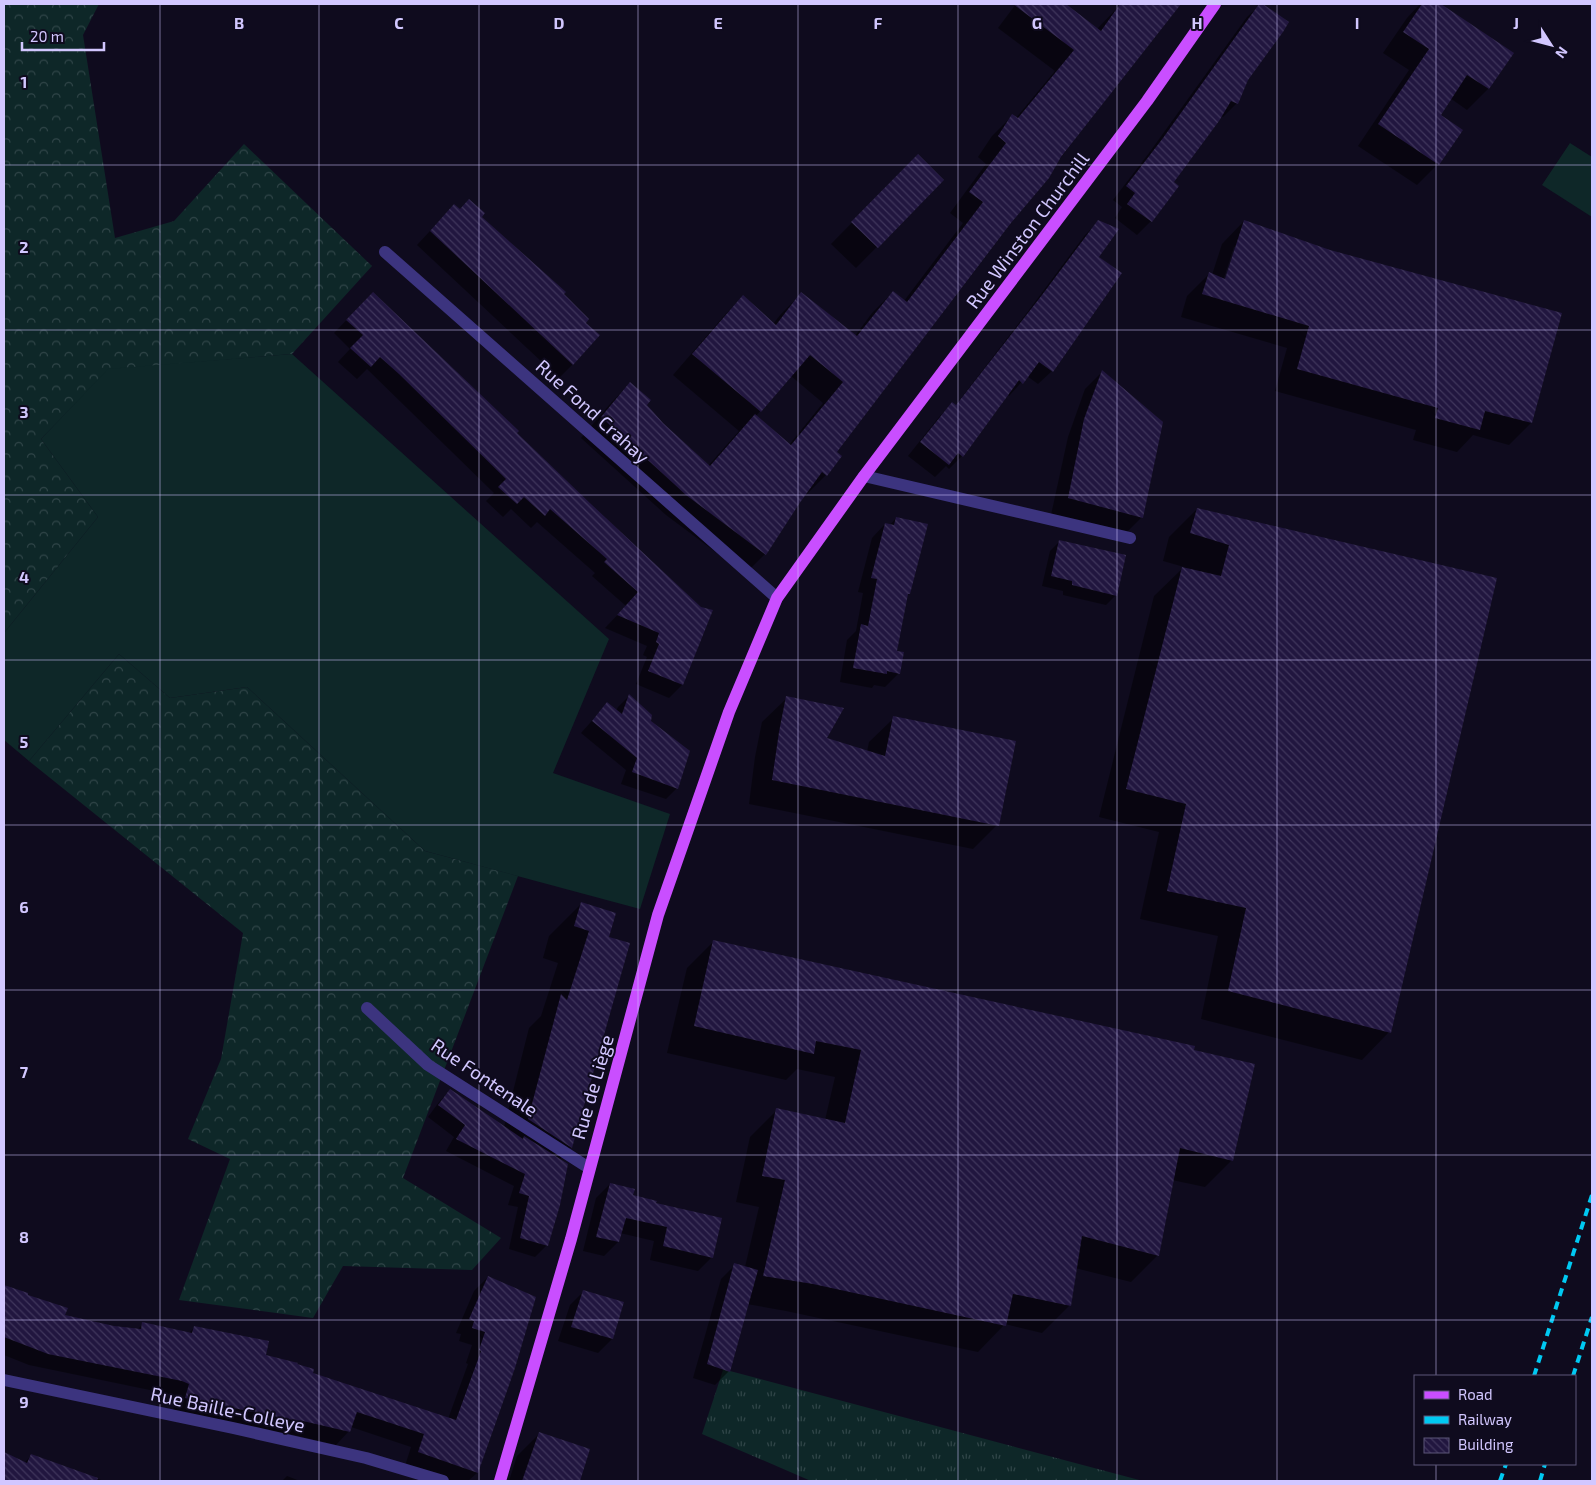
<svg xmlns="http://www.w3.org/2000/svg" width="1596" height="1485" font-family="'Exo 2',sans-serif">
  <style>
    .grass { fill: url(#grass-tufts) }
    .forest { fill: url(#forest-crowns) }
    .garden { fill: #0e2728 }
    .shadow { fill: #0007; fill-rule: evenodd }
    .building { fill: url(#building-back-hatch) }
    .lines { fill: none; stroke-linecap: round; stroke-linejoin: round }
    .minor { stroke: #3c347f; stroke-width: 12 }
    .major { stroke: #c94eff; stroke-width: 12 }
    .rail { stroke: #00c9f2; stroke-width: 4; stroke-dasharray: 8 6; stroke-linecap: butt }
    .grid { fill: none; stroke: #d2c7ff; stroke-width: 1; stroke-opacity: 0.55 }
    .labels { text-anchor: middle; dominant-baseline: central; stroke-width: 4; stroke-linejoin: round; paint-order: stroke }
    .street-label { font-size: 19px; fill: #d2c7ff; stroke: #0f0b1e }
    .grid-label { font-size: 16px; text-anchor: middle; font-weight: bold; fill: #d2c7ff; stroke: #0f0b1e; stroke-width: 4; stroke-linejoin: round; paint-order: stroke }
  </style>
  <defs>
    <pattern id="grass-tufts" width="24" height="20" patternUnits="userSpaceOnUse" patternTransform="scale(1.25)"><rect width="24" height="20" fill="#0e2728"/><path d="M3 7l-1-3M5 7V3M7 7l1-3M15 17l-1-3M17 17v-4M19 17l1-3" fill="none" stroke="#304548"/></pattern>
    <pattern id="forest-crowns" width="20" height="18" patternUnits="userSpaceOnUse" patternTransform="scale(1.25)"><rect width="20" height="18" fill="#0e2728"/><path d="M2 6a3 3 0 1 1 6 0M12 15a3 3 0 1 1 6 0" fill="none" stroke="#304548"/></pattern>
    <pattern id="building-back-hatch" width="6" height="6" patternUnits="userSpaceOnUse" patternTransform="scale(1.25)"><rect width="6" height="6" fill="#21163f"/><path d="M-1 5l2 2M0 0l6 6M5-1l2 2" fill="none" stroke="#40365c"/></pattern>
  </defs>
  <rect width="100%" height="100%" fill="#0f0b1e"/>
  <path class="grass" d="M 723,1370 L 730,1371 L 1143,1481 L 811,1481 L 702,1434 Z"/>
  <path class="forest" d="M 4,4 L 99,4 L 83,35 L 115,238 L 174,221 L 244,144 L 372,266 L 292,354 L 108,370 L 41,439 L 98,517 L 4,633 Z
    M 119,654 L 170,698 L 247,687 L 425,851 L 518,876 L 403,1178 L 501,1238 L 472,1270 L 343,1266 L 313,1318 L 179,1300 L 230,1159 L 188,1139 L 221,1059 L 243,933 L 29,761 Z"/>
  <path class="garden" d="M 1570,143 L 1592,157 L 1592,217 L 1542,185 Z
    M 292,354 L 609,639 L 553,773 L 670,814 L 640,909 L 425,851 L 247,687 L 170,698 L 119,654 L 29,761 L 4,740 L 4,633 L 98,517 L 41,439 L 108,369 Z"/>
  <path class="shadow" d="M 1016,4 L 1064,4 L 1097,29 L 1121,4 L 1122,7 L 1125,4 L 1178,4 L 836,453 L 826,475 L 806,495 L 804,494 L 765,554 L 745,574 L 666,515 L 581,438 L 610,404 L 630,383 L 662,424 L 708,466 L 739,431 L 673,375 L 723,317 L 743,296 L 773,324 L 781,314 L 801,294 L 855,336 L 872,313 L 893,292 L 904,301 L 963,223 L 950,213 L 986,164 L 978,157 L 992,136 L 1012,116 L 1016,118 L 1055,71 L 998,28 ZM 791,376 L 823,403 L 789,445 L 756,416 Z
    M 1261,4 L 1287,23 L 1247,79 L 1237,103 L 1223,117 L 1220,115 L 1172,182 L 1151,221 L 1137,235 L 1115,218 L 1122,207 L 1113,200 L 1149,153 L 1247,17 Z
    M 1420,4 L 1438,4 L 1512,53 L 1488,89 L 1467,110 L 1450,98 L 1439,115 L 1438,164 L 1417,185 L 1358,146 L 1409,70 L 1383,53 L 1407,18 Z
    M 897,177 L 943,180 L 856,268 L 831,244 Z
    M 454,205 L 459,210 L 480,217 L 562,294 L 573,364 L 559,378 L 417,245 Z
    M 1244,221 L 1330,251 L 1561,314 L 1531,423 L 1509,445 L 1473,435 L 1457,452 L 1413,440 L 1416,430 L 1275,391 L 1287,348 L 1181,317 L 1187,296 L 1209,274 L 1212,275 L 1222,244 ZM 1234,247 L 1237,247 L 1225,285 L 1222,284 Z
    M 1098,222 L 1098,257 L 1121,273 L 1052,371 L 1038,384 L 1027,376 L 1009,396 L 1007,394 L 962,456 L 949,469 L 946,466 L 935,477 L 908,456 L 939,417 L 952,404 L 955,406 L 1029,310 L 1085,235 Z
    M 360,306 L 516,433 L 701,608 L 711,611 L 682,685 L 669,698 L 636,684 L 647,657 L 643,655 L 647,646 L 605,628 L 626,606 L 592,576 L 595,573 L 537,522 L 531,528 L 511,509 L 503,517 L 486,501 L 494,493 L 367,369 L 357,379 L 338,362 L 350,349 L 334,333 Z
    M 1102,372 L 1142,517 L 1125,534 L 1051,515 L 1068,437 L 1085,389 Z
    M 1197,509 L 1495,579 L 1389,1032 L 1362,1060 L 1201,1019 L 1218,936 L 1140,919 L 1159,832 L 1099,817 L 1154,596 L 1184,567 L 1163,561 L 1169,537 Z
    M 896,518 L 909,594 L 906,596 L 896,652 L 899,673 L 885,687 L 874,685 L 872,688 L 840,682 L 847,640 L 856,631 L 863,593 L 858,592 L 872,538 L 885,524 L 890,525 Z
    M 1060,541 L 1116,595 L 1106,605 L 1063,595 L 1063,591 L 1042,586 L 1050,551 Z
    M 629,696 L 649,722 L 677,788 L 666,799 L 621,784 L 626,770 L 581,733 L 607,704 L 616,711 L 618,707 Z
    M 787,698 L 825,739 L 867,752 L 869,742 L 894,718 L 997,825 L 973,849 L 749,804 L 755,757 L 762,722 Z
    M 581,904 L 608,938 L 571,1147 L 559,1160 L 547,1245 L 535,1257 L 509,1249 L 518,1207 L 508,1205 L 514,1186 L 446,1151 L 454,1137 L 428,1117 L 439,1102 L 450,1090 L 504,1127 L 529,1028 L 541,1016 L 558,963 L 543,958 L 549,936 Z
    M 714,941 L 1193,1050 L 1232,1160 L 1205,1187 L 1172,1180 L 1158,1255 L 1131,1282 L 1075,1268 L 1069,1306 L 1042,1333 L 1005,1324 L 978,1352 L 786,1311 L 747,1304 L 729,1371 L 715,1385 L 693,1378 L 721,1279 L 735,1265 L 745,1267 L 759,1207 L 736,1202 L 750,1137 L 777,1110 L 825,1120 L 835,1077 L 797,1069 L 786,1080 L 667,1053 L 687,968 Z
    M 610,1184 L 631,1196 L 654,1204 L 712,1257 L 698,1271 L 650,1260 L 654,1241 L 620,1233 L 618,1242 L 604,1256 L 583,1251 L 596,1198 Z
    M 488,1277 L 514,1367 L 477,1473 L 468,1481 L 449,1481 L 405,1466 L 411,1447 L 351,1427 L 349,1431 L 336,1445 L 290,1434 L 288,1435 L 173,1411 L 176,1398 L 169,1394 L 29,1365 L 4,1355 L 4,1287 L 66,1309 L 63,1316 L 114,1327 L 137,1330 L 143,1324 L 189,1333 L 195,1327 L 311,1373 L 448,1419 L 468,1364 L 466,1363 L 472,1345 L 459,1341 L 461,1334 L 456,1333 L 474,1291 Z
    M 584,1291 L 612,1339 L 598,1353 L 558,1341 L 570,1305 Z
    M 539,1434 L 589,1450 L 579,1481 L 509,1481 L 517,1456 Z
    M 4,1454 L 24,1463 L 31,1456 L 104,1481 L 4,1481 Z
    M 287,1476 L 300,1481 L 282,1481 Z"/>
  <path class="building" d="M 1013,4 L 1066,4 L 1101,31 L 1120,4 L 1181,4 L 1061,157 L 1049,178 L 1011,223 L 837,452 L 842,456 L 827,476 L 822,472 L 799,504 L 766,555 L 686,495 L 601,417 L 630,382 L 651,400 L 647,405 L 663,423 L 710,466 L 755,414 L 791,445 L 843,382 L 810,355 L 761,412 L 692,354 L 743,295 L 776,325 L 801,292 L 857,336 L 893,291 L 907,302 L 983,202 L 969,192 L 1006,143 L 998,136 L 1012,114 L 1018,118 L 1074,50 Z
    M 1259,4 L 1263,4 L 1289,22 L 1283,32 L 1248,80 L 1238,104 L 1231,101 L 1219,121 L 1174,182 L 1179,186 L 1152,222 L 1127,204 L 1135,193 L 1126,186 L 1163,138 Z
    M 1422,4 L 1441,4 L 1514,53 L 1489,89 L 1467,75 L 1441,115 L 1463,130 L 1439,165 L 1378,124 L 1429,49 L 1403,32 Z
    M 918,154 L 944,180 L 878,248 L 851,222 Z
    M 469,199 L 485,213 L 482,217 L 566,292 L 564,294 L 589,319 L 586,323 L 600,335 L 573,365 L 430,231 L 454,204 L 460,209 Z
    M 1098,220 L 1119,229 L 1099,257 L 1122,273 L 1053,372 L 1039,362 L 1023,384 L 1019,380 L 963,457 L 958,453 L 949,465 L 920,442 L 952,402 L 956,405 L 1042,295 Z
    M 1244,220 L 1330,250 L 1562,313 L 1532,423 L 1485,411 L 1480,430 L 1435,418 L 1438,408 L 1297,369 L 1309,326 L 1202,294 L 1209,272 L 1225,279 Z
    M 373,292 L 519,431 L 517,433 L 590,503 L 701,607 L 713,610 L 683,685 L 648,671 L 659,644 L 656,642 L 659,633 L 617,615 L 638,592 L 604,562 L 607,559 L 550,509 L 545,516 L 524,497 L 517,504 L 498,487 L 506,479 L 399,374 L 380,357 L 371,367 L 350,348 L 363,335 L 346,320 Z
    M 1102,370 L 1163,422 L 1143,518 L 1068,498 L 1084,419 Z
    M 1197,508 L 1497,578 L 1391,1033 L 1228,991 L 1246,908 L 1167,891 L 1186,804 L 1126,789 L 1182,567 L 1221,576 L 1229,545 L 1190,533 Z
    M 896,517 L 928,524 L 910,594 L 908,594 L 897,651 L 904,652 L 900,674 L 887,671 L 887,674 L 853,668 L 861,624 L 868,626 L 877,579 L 871,578 L 885,523 L 894,525 Z
    M 1059,540 L 1126,555 L 1117,596 L 1072,585 L 1072,581 L 1051,576 Z
    M 629,694 L 652,715 L 651,721 L 690,751 L 678,789 L 632,772 L 637,758 L 592,721 L 607,702 L 622,714 Z
    M 786,696 L 844,708 L 827,738 L 885,756 L 893,716 L 1016,741 L 999,826 L 772,780 L 779,732 Z
    M 581,902 L 616,913 L 609,937 L 630,943 L 572,1148 L 528,1119 L 561,994 L 567,1000 L 589,931 L 574,926 Z
    M 713,940 L 1195,1046 L 1194,1050 L 1255,1064 L 1233,1161 L 1180,1148 L 1159,1256 L 1082,1236 L 1071,1306 L 1013,1294 L 1006,1326 L 813,1284 L 763,1276 L 785,1180 L 762,1176 L 776,1108 L 845,1123 L 861,1050 L 816,1041 L 814,1054 L 694,1026 Z
    M 450,1089 L 523,1139 L 524,1136 L 568,1164 L 560,1205 L 548,1246 L 520,1238 L 529,1196 L 519,1193 L 525,1174 L 456,1139 L 465,1125 L 438,1105 Z
    M 610,1183 L 635,1189 L 633,1195 L 657,1201 L 656,1203 L 722,1218 L 713,1258 L 663,1246 L 667,1227 L 626,1218 L 619,1242 L 596,1237 Z
    M 734,1263 L 758,1270 L 730,1372 L 707,1364 Z
    M 488,1276 L 536,1297 L 515,1368 L 478,1473 L 418,1452 L 424,1434 L 357,1412 L 350,1432 L 303,1421 L 303,1422 L 223,1406 L 185,1398 L 189,1384 L 182,1381 L 48,1354 L 4,1337 L 4,1285 L 28,1293 L 28,1295 L 68,1308 L 65,1315 L 114,1326 L 141,1329 L 142,1322 L 192,1333 L 194,1326 L 269,1341 L 266,1355 L 298,1363 L 297,1364 L 314,1369 L 313,1373 L 456,1420 L 481,1351 L 479,1350 L 485,1332 L 472,1328 L 474,1321 L 469,1319 Z
    M 583,1290 L 624,1302 L 613,1339 L 571,1327 Z
    M 539,1432 L 590,1449 L 580,1481 L 522,1481 Z
    M 4,1452 L 27,1463 L 31,1454 L 98,1478 L 97,1481 L 4,1481 Z"/>
  <g class="lines">
    <path class="minor" d="M 385,252 L 777,598
      M 864,476 L 1130,538
      M 367,1008 L 428,1065 L 589,1168
      M 4,1380 L 233,1428 L 366,1458 L 443,1481"/>
    <path class="major" d="M 500,1481 L 571,1239 L 658,915 L 729,712 L 777,598 L 864,476 L 1147,101 L 1215,4"/>
    <path class="rail" d="M 1534,1376 L 1592,1195
      M 1573,1376 L 1592,1317
      M 1500,1481 L 1506,1464
      M 1540,1481 L 1545,1464"/>
  </g>
  <path class="grid" d="M 160,4 L 160,1481M 319,4 L 319,1481M 479,4 L 479,1481M 638,4 L 638,1481M 798,4 L 798,1481M 958,4 L 958,1481M 1117,4 L 1117,1481M 1277,4 L 1277,1481M 1436,4 L 1436,1376M 4,165 L 1592,165M 4,330 L 1592,330M 4,495 L 1592,495M 4,660 L 1592,660M 4,825 L 1592,825M 4,990 L 1592,990M 4,1155 L 1592,1155M 4,1320 L 1592,1320M 1436,1464 L 1436,1481"/>
  <g class="labels">
    <g class="street-label">
      <text transform="translate(1027 230) rotate(-53)">Rue Winston Churchill</text>
      <text transform="translate(593 411) rotate(42)">Rue Fond Crahay</text>
      <text transform="translate(485 1077) rotate(34)">Rue Fontenale</text>
      <text transform="translate(592 1087) rotate(-74)">Rue de Liège</text>
      <text transform="translate(228 1409) rotate(12)">Rue Baille-Colleye</text>
    </g>
  </g>
  <g class="grid-label">
    <text x="239" y="29">B</text>
    <text x="399" y="29">C</text>
    <text x="559" y="29">D</text>
    <text x="718" y="29">E</text>
    <text x="878" y="29">F</text>
    <text x="1037" y="29">G</text>
    <text x="1197" y="29">H</text>
    <text x="1357" y="29">I</text>
    <text x="1516" y="29">J</text>
    <text x="24" y="88">1</text>
    <text x="24" y="253">2</text>
    <text x="24" y="418">3</text>
    <text x="24" y="583">4</text>
    <text x="24" y="748">5</text>
    <text x="24" y="913">6</text>
    <text x="24" y="1078">7</text>
    <text x="24" y="1243">8</text>
    <text x="24" y="1408">9</text>
  </g>
  <rect width="1596" height="1485" fill="none" stroke="#d2c7ff" stroke-width="10"/>
  <rect x="1414" y="1375" width="162" height="90" fill="#0f0b1e" stroke="#5d5678"/>
  <rect x="1424" y="1391" width="25" height="8" fill="#c94eff" stroke="#5d5678"/>
  <text x="1458" y="1400" font-size="15" fill="#d2c7ff">Road</text>
  <rect x="1424" y="1416" width="25" height="8" fill="#00c9f2" stroke="#5d5678"/>
  <text x="1458" y="1425" font-size="15" fill="#d2c7ff">Railway</text>
  <rect x="1424" y="1438" width="25" height="15" fill="url(#building-back-hatch)" stroke="#5d5678"/>
  <text x="1458" y="1450" font-size="15" fill="#d2c7ff">Building</text>
  <g transform="translate(1551 45) rotate(126)" stroke="#0f0b1e" stroke-width="4" paint-order="stroke">
  <path d="M0-4L9 19L0 12L-9 19Z" fill="#d2c7ff"/>
  <text y="-8" font-size="14" font-weight="bold" text-anchor="middle" fill="#d2c7ff">N</text>
  </g>
  <path d="M22 42v8h82v-8" fill="none" stroke="#d2c7ff" stroke-width="2.5"/>
  <text x="30" y="42" font-size="15" fill="#d2c7ff" stroke="#0f0b1e" stroke-width="4" paint-order="stroke">20 m</text>
</svg>
